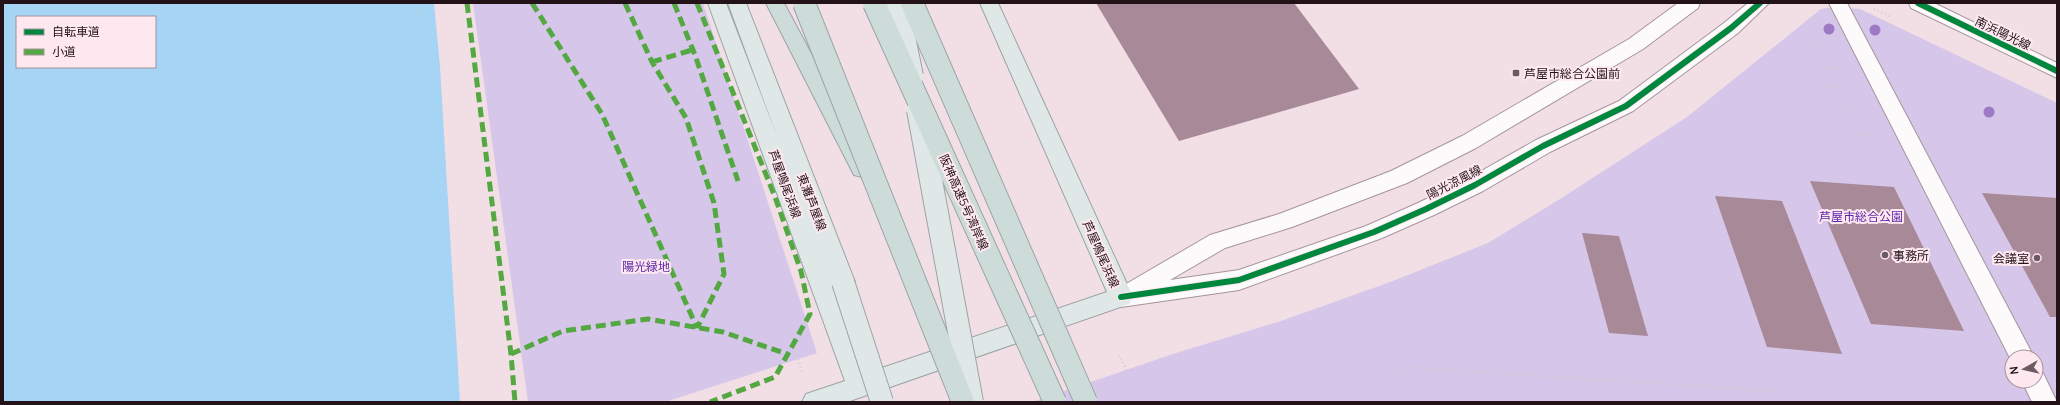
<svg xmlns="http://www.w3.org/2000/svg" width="2060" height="405" font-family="Manrope,'Noto Sans JP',sans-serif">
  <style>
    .green { fill: #d6c6ea; fill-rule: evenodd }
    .water { fill: #a5d4f5; fill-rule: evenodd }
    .building { fill: #a88997 }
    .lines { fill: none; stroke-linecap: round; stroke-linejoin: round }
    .minor-casing { stroke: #a6959b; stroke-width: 2 }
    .major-casing { stroke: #9ba4a4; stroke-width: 2 }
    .highway-casing { stroke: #9ba4a4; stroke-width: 2 }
    .path { stroke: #d3cdd0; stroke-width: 2.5; stroke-dasharray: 1 3; stroke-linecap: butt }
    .minor { fill: #fdfafb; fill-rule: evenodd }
    .major { fill: #e0e8e7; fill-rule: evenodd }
    .highway { fill: #cddcd9; fill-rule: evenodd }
    .major-bridge-casing { stroke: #9ba4a4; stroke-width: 24; stroke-linecap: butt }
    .highway-bridge-casing { stroke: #9ba4a4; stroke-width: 24; stroke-linecap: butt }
    .major-bridge { stroke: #e0e8e7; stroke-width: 22 }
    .highway-bridge { stroke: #cddcd9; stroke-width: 22 }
    .quiet { stroke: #53a842; stroke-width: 5; stroke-dasharray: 10 5; stroke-linecap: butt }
    .cycleway-casing { stroke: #fee8f0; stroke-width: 8 }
    .cycleway { stroke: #00873e; stroke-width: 6 }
    .tree { fill: #9e7ac4 }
    .poi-dot { fill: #6c5a60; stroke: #fee8f0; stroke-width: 1.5 }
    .labels { text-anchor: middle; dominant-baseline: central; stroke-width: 4; stroke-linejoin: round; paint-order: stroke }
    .street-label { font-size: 12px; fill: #241219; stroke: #fee8f0 }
    .poi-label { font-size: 12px; fill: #241219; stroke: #fee8f0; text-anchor: start }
    .park-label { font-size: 12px; fill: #5b27a9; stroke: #fee8f0 }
  </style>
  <rect width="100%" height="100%" fill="#f1dfe5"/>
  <path class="green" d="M 473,3 L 703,3 L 817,353 L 665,402 L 528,402 Z
    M 1833,7 L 1860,9 L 2057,103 L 2057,402 L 1032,402 L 1176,353 L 1281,321 L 1393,281 L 1488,243 L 1560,199 L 1687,117 L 1821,9 ZM 2012,357 L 2036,357 L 2036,381 L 2012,381 Z"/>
  <path class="water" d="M 3,3 L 434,3 L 440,67 L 460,402 L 3,402 ZM 17,17 L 155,17 L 155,67 L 17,67 Z"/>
  <path class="building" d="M 1096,3 L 1294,3 L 1359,89 L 1179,141 Z
    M 1810,181 L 1894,187 L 1964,331 L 1871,324 Z
    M 1982,193 L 2057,198 L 2057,317 L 2050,317 Z
    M 1715,196 L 1782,201 L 1842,354 L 1767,347 Z
    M 1582,233 L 1619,236 L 1648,336 L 1609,333 Z"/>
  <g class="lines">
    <g class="minor-casing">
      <path id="minor" d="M 1678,3 L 1700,3 L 1698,8 L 1643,49 L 1476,148 L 1407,183 L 1292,227 L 1225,248 L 1170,280 L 1239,270 L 1366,226 L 1418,203 L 1467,179 L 1536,140 L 1619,101 L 1724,23 L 1748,3 L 1769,3 L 1738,33 L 1633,111 L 1550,152 L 1483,191 L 1434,215 L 1382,238 L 1239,290 L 1121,307 L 1113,304 L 1109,297 L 1113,290 L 1121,287 L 1210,235 L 1279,214 L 1391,171 L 1462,136 L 1629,39 Z
        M 1829,3 L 1847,3 L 2034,357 L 2012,357 L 2012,362 Z
        M 1909,3 L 1934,3 L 2057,63 L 2057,78 L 1911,8 Z
        M 2036,371 L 2043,373 L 2057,402 L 2032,402 L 2022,381 L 2036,381 Z"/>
    </g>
    <g class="major-casing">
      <path id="major" d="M 708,3 L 726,3 L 778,139 L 728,3 L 746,3 L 855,282 L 851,289 L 843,292 L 835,289 L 867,373 L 1107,292 L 980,3 L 998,3 L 1133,297 L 1129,304 L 847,402 L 802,402 L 806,394 L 845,381 Z"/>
    </g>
    <g class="highway-casing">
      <path id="highway" d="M 766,3 L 784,3 L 873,169 L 870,175 L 862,177 L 854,175 Z"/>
    </g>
    <path class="path" d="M 1874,9 L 1891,17
      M 419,18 L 422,3
      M 1824,67 L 1814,45 L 1827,46
      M 1834,87 L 1824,67 L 1839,68
      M 1850,88 L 1834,87 L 1844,109 L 1861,110
      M 1844,109 L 1857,135 L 1874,136
      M 738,181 L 803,374
      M 1119,355 L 1142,402
      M 1374,402 L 1400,367 L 1776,391 L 1780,402"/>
    <use href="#minor" class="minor"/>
    <use href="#major" class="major"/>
    <use href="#highway" class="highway"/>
    <g class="major-bridge-casing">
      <path id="major-bridge" d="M 897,3 L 912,76
        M 918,110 L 972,402
        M 843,282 L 882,402"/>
    </g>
    <g class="highway-bridge-casing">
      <path id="highway-bridge" d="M 804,3 L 963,402
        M 874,3 L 1055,402
        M 912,3 L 1086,402"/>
    </g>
    <use href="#major-bridge" class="major-bridge"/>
    <use href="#highway-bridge" class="highway-bridge"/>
    <path class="quiet" d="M 467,3 L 511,354 L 515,402
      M 532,3 L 602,114 L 697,328
      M 625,3 L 652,62 L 686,118 L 714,203 L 724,274 L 697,328
      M 674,3 L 695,55 L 738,181
      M 697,3 L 775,197 L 801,271 L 810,314 L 775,377 L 710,402
      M 652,62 L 692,50
      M 511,354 L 563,331 L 648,319 L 723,332 L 787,354"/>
    <g class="cycleway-casing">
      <path id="cycleway" d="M 1918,3 L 2057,71
        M 1121,297 L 1239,280 L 1374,232 L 1426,209 L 1475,185 L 1543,146 L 1626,106 L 1731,28 L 1760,3"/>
    </g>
    <use href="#cycleway" class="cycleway"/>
  </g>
  <g class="tree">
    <circle cx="1829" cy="29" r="5.5"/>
    <circle cx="1875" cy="30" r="5.5"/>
    <circle cx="1989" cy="112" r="5.5"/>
  </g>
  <g class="poi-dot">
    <rect x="1512" y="69" width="8" height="8" rx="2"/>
    <circle cx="1885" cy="255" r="4"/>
    <circle cx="2037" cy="258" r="4"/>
  </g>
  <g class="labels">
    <g class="street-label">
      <text transform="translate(2003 33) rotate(26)">南浜陽光線</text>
      <text transform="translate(1454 182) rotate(-27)">陽光涼風線</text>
      <text transform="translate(785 184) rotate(70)">芦屋鳴尾浜線</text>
      <text transform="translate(812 202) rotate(69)">東灘芦屋線</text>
      <text transform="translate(964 202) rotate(66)">阪神高速5号湾岸線</text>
      <text transform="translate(1101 254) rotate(66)">芦屋鳴尾浜線</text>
    </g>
    <g class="poi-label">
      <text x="1524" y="73">芦屋市総合公園前</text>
      <text x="1893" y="255">事務所</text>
      <text x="2029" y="258" text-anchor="end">会議室</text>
    </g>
    <g class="park-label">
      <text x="1861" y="216">芦屋市総合公園</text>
      <text x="646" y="266">陽光緑地</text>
    </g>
  </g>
  <rect width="2060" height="405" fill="none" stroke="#241219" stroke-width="8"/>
  <rect x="16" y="16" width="140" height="52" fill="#fee8f0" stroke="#a7929a"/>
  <rect x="24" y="29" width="20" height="6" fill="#00873e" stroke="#a7929a"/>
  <text x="52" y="36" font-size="12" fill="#241219">自転車道</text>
  <rect x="24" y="49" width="20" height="6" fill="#53a842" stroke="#a7929a"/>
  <text x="52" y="56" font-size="12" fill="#241219">小道</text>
  <g transform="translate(2024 369) rotate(262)"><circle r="19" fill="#fee8f0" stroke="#a7929a"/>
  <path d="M0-3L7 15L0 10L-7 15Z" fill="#6c5a60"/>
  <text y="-6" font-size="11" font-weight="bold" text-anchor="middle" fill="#241219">N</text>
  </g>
</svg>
